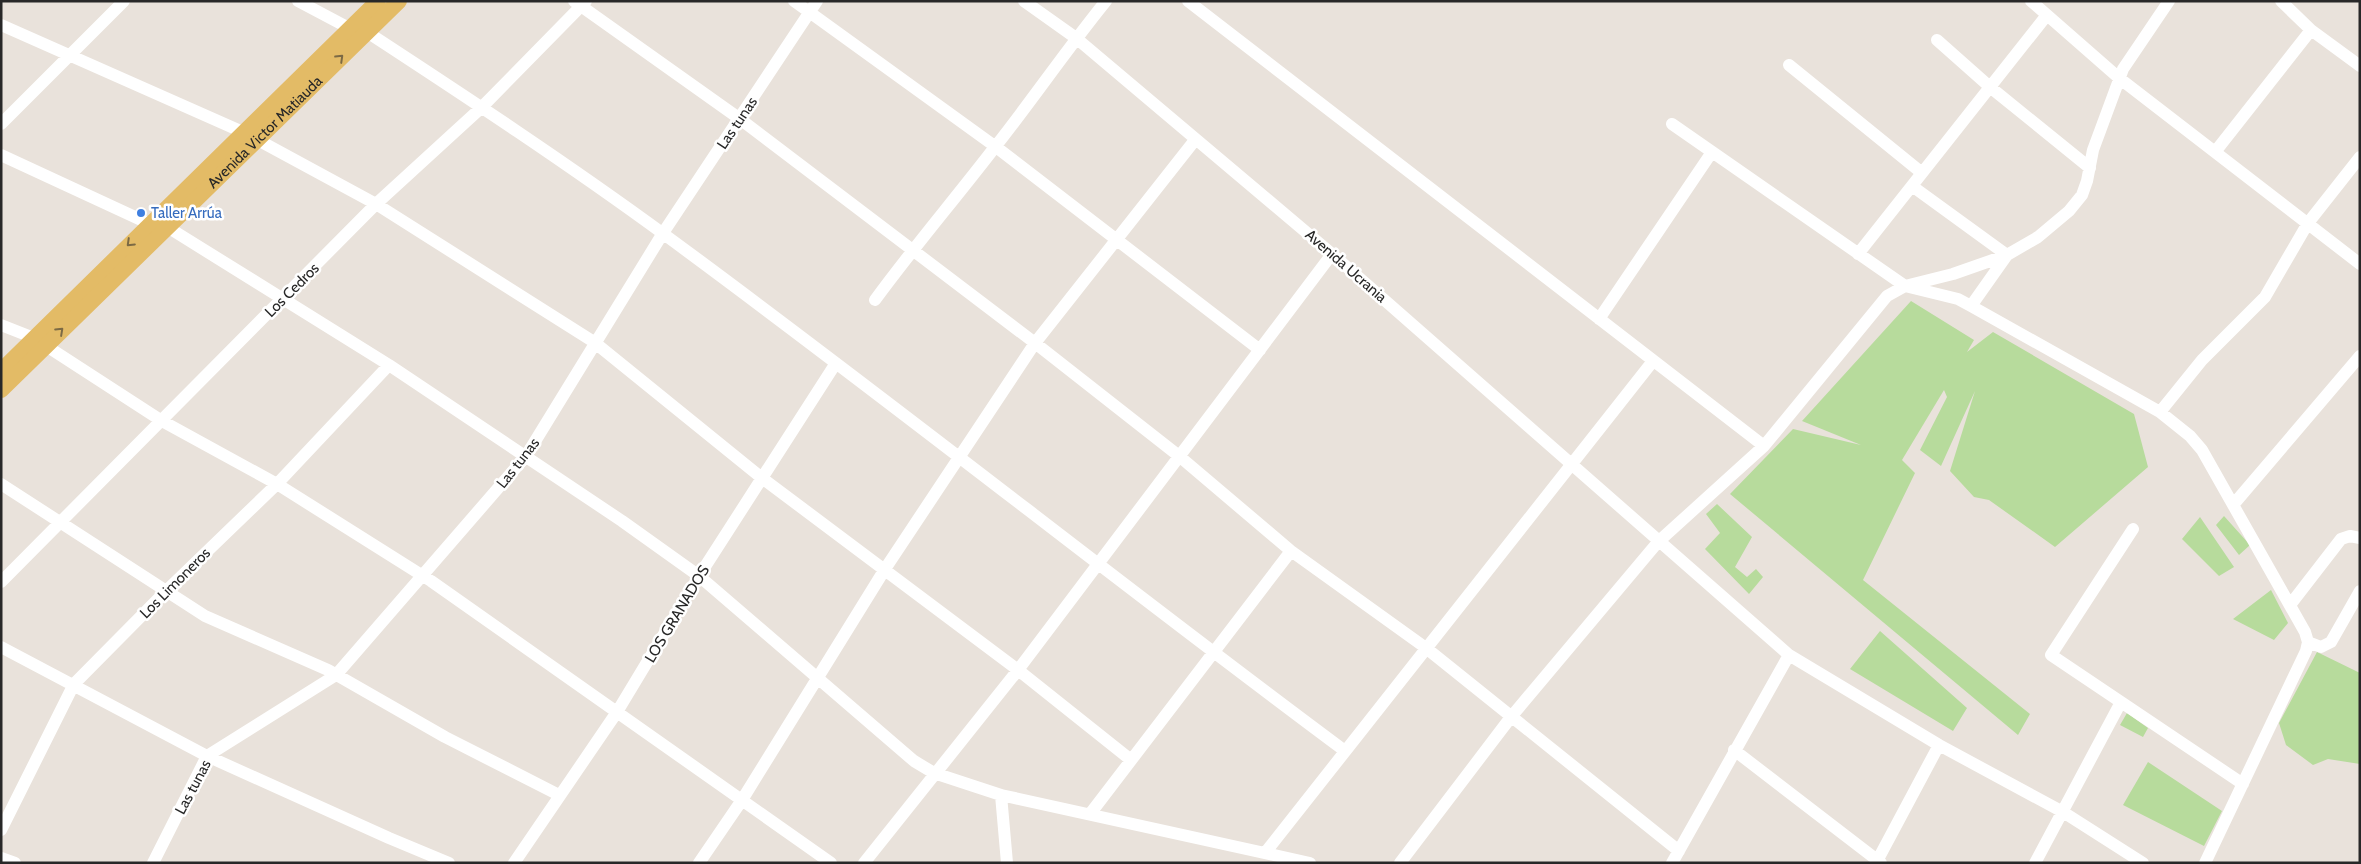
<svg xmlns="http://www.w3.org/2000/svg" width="2361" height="864" font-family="Cabin,sans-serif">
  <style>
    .green { fill: #b7db9c }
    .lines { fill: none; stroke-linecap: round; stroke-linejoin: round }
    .minor { stroke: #fff; stroke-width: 12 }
    .major { stroke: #e3bb66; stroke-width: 16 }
    .oneway { stroke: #7c6a44 }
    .shop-dot { fill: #3f7fe0; stroke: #fff; stroke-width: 2 }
    .labels { text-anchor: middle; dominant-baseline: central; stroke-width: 5; stroke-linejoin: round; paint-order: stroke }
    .street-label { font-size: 15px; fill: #282828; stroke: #fff }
    .shop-label { font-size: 15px; fill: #366cbe; stroke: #fff; text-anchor: start }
  </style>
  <rect width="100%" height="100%" fill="#e9e2db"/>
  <path class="green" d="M 1911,301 L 1974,340 L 1967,352 L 1993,332 L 2134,414 L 2148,467 L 2055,547 L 1989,500 L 1974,497 L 1950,471 L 1975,391 L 1941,466 L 1920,450 L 1947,397 L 1944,390 L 1902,460 L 1915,473 L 1863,580 L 2030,714 L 2018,735 L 1730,494 L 1793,429 L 1861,445 L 1802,421 Z
    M 1717,504 L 1752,537 L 1735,567 L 1747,577 L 1756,569 L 1763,577 L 1749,594 L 1705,549 L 1720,533 L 1706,514 Z
    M 2224,516 L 2250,545 L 2239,555 L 2216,525 Z
    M 2200,517 L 2234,567 L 2219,576 L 2182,539 Z
    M 2271,590 L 2288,623 L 2274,640 L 2233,619 Z
    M 1880,631 L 1967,708 L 1953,731 L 1850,669 Z
    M 2317,652 L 2360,673 L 2360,764 L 2328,759 L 2313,765 L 2286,745 L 2279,723 Z
    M 2127,713 L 2148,728 L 2143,737 L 2120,725 Z
    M 2148,762 L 2222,811 L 2204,846 L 2123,805 Z"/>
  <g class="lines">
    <path class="minor" d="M 298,1 L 349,28 L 367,32 C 468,98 568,164 665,235 C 894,403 1116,581 1345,751
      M 574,1 L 740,119 L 1035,343 L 1179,456 L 1291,551 L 1426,648 L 1679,851
      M 794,1 L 996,147 L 1260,350
      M 1024,1 L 1076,38 L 1332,254 L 1789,655 L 1939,745 L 2063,812 L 2143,863
      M 1188,1 L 1764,446
      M 2031,1 L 2119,78 L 2360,264
      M 2281,1 L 2311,30 L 2360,66
      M 1,25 L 245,133 L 376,204 L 594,342 L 762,478 L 1018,670 L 1131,760
      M 1937,40 L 1990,87 L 2090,168
      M 1789,65 L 1922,173
      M 1,124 L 124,1
      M 1672,124 L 1905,286 L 1958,299 L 1971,306 L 2160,412 L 2190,436 L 2202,450 L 2305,632 L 2308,642 L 2306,651 L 2205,863
      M 2215,152 L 2311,30
      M 1,155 L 150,224 L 169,228 L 389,365 L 622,521 L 699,576 L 914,761 L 934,773 L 1001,795 L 1310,863
      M 1912,186 L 2007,255 L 1971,306
      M 1858,254 L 2047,15
      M 875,300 C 913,248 955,199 995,147 C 1033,99 1067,49 1106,1
      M 1599,319 L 1712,152
      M 1,325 L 34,338 L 162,421 L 277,484 L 431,581 L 831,863
      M 2160,412 L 2202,360 L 2265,297 L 2308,223 L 2360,157
      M 1,484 L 205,616 L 328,670 L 445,737 L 559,795
      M 2233,505 L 2360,356
      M 2133,529 L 2051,655 L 2243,784
      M 1,582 L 376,204 L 482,107 L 586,1
      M 2290,605 L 2341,539 L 2350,536 L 2360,538
      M 2308,642 L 2321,647 L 2331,642 L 2360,591
      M 1,647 L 207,756 L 389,838 L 449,863
      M 1734,750 L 1881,863
      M 1001,795 L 1007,863
      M 1090,814 L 1291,551
      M 1,830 L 74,684 L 166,591 L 277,484 L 389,365
      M 1265,853 L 1653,361
      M 1,858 L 15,863
      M 153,863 L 207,756 L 336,675 L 526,456 L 663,233 L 817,1
      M 514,863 L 617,712 L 699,576 L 836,363
      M 699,863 L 742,800 L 885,569 L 1035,343 L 1195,140
      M 864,863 L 1018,670 L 1332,254
      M 1400,863 L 1511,717 L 1658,542 L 1764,446 L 1887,296 L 1905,286 L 1953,274 L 2007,255 L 2038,237 L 2069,211 L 2082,195 L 2087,181 L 2093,150 L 2123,69 L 2169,1
      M 1672,863 L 1789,655
      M 1876,863 L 1939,745
      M 2035,863 L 2121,702"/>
    <g class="major">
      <path d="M 1,371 L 378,1"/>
      <path id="s1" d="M 1,390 L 399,1"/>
    </g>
  </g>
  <defs><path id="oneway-chevron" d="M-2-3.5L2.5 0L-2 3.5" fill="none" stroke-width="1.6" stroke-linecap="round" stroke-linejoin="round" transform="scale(1.25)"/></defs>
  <g class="oneway">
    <use href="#oneway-chevron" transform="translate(340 58) rotate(-44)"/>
    <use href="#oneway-chevron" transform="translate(130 243) rotate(136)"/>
    <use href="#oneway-chevron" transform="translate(60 331) rotate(-43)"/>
  </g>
  <circle class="shop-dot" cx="141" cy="213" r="5"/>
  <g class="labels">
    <g class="street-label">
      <text transform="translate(737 123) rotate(-56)">Las tunas</text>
      <text stroke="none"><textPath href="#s1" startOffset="369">Avenida Victor Matiauda</textPath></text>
      <text transform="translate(1346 266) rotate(41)">Avenida Ucrania</text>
      <text transform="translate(292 290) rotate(-45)">Los Cedros</text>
      <text transform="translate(518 463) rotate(-52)">Las tunas</text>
      <text transform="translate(175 583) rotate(-45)">Los Limoneros</text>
      <text transform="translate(677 614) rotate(-59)">LOS GRANADOS</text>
      <text transform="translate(193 787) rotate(-62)">Las tunas</text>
    </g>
    <g class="shop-label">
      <text x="151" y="213">Taller Arrúa</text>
    </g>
  </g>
  <rect width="2361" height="864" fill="none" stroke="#282828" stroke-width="5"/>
</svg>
